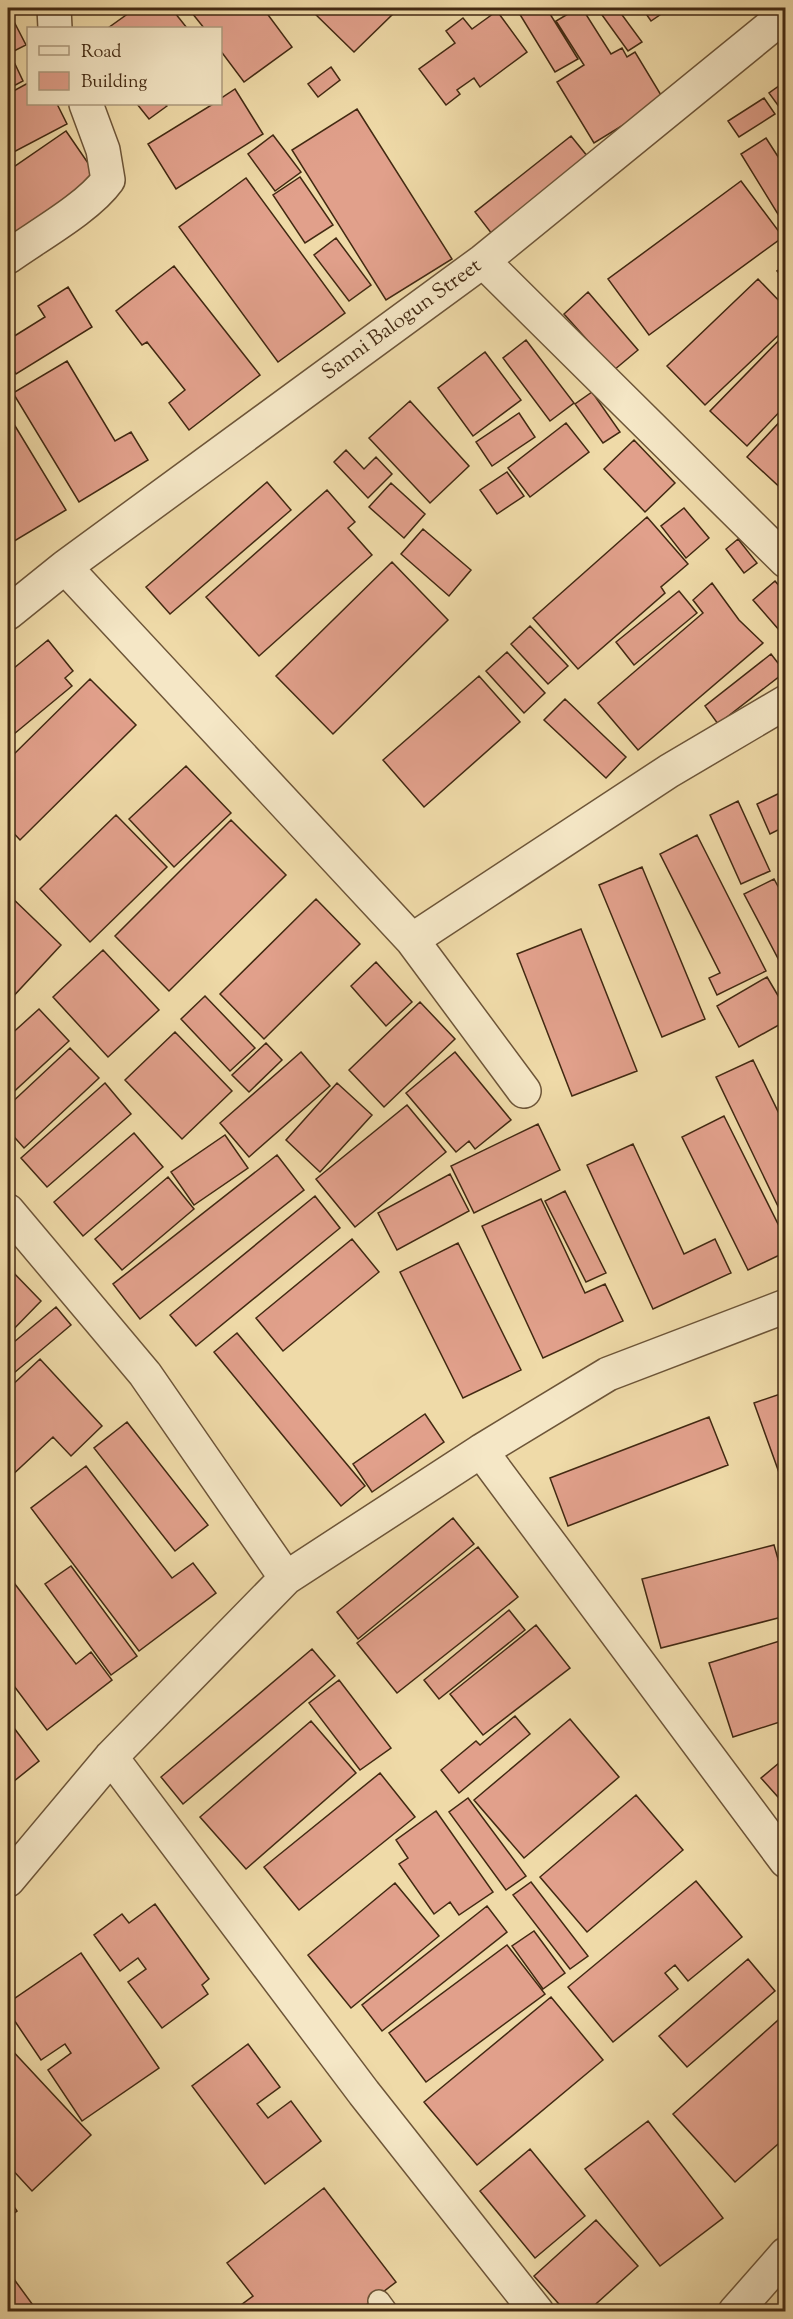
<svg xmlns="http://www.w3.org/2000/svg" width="793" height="2319" font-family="'Sorts Mill Goudy',serif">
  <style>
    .building { fill: #e1a08b; stroke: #422912; stroke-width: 1.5 }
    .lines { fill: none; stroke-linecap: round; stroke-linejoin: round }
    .lane-casing { stroke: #6d5538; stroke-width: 24 }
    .street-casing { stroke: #6d5538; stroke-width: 36 }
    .lane { stroke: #f5e7c6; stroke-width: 21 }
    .street { stroke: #f5e7c6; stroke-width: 33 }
    .labels { text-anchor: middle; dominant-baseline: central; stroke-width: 6; stroke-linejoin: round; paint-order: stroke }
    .street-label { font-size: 21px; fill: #422912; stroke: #f5e7c6 }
  </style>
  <rect width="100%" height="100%" fill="#efdaa8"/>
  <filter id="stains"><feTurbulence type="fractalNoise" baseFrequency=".00333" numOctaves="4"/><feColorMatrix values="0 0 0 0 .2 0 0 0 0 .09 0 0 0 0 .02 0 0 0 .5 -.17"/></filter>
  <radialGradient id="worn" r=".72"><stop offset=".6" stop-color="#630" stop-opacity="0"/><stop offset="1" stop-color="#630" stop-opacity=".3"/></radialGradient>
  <path class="building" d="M 136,8 L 171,8 L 187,28 L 108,28 Z
    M 188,8 L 263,8 L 292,47 L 244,82 L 220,50 L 220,28 L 204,28 Z
    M 309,8 L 394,8 L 397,10 L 354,52 Z
    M 516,8 L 561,8 L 550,14 L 578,59 L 555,72 Z
    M 578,8 L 582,8 L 611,54 L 622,48 L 627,57 L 635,52 L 664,100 L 594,143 L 557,82 L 584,65 L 556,21 Z
    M 597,8 L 617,8 L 642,42 L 628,51 Z
    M 642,8 L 670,8 L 651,21 Z
    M 8,10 L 26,45 L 8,54 Z
    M 497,11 L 527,52 L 480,87 L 474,78 L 457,90 L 460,94 L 446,105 L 419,69 L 455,43 L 446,31 L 463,18 L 472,29 Z
    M 15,64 L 23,81 L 8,89 L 8,68 Z
    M 331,67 L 340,80 L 318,97 L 308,84 Z
    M 786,81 L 786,115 L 785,115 L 769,93 Z
    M 28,83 L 28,104 L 57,104 L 67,124 L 8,155 L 8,94 Z
    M 235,89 L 263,134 L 176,189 L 148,144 L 213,104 L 220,104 L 220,99 Z
    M 764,98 L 775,114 L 739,137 L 728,121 Z
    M 137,104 L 165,104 L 167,106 L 149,119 Z
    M 357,109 L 452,259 L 386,300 L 292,150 Z
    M 66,131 L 99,179 L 12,238 L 8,231 L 8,171 Z
    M 273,135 L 301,172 L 275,191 L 248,154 Z
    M 571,136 L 588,157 L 492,234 L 475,212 Z
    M 766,138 L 786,169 L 784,224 L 741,154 Z
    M 300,177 L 333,225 L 305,243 L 273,195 Z
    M 246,178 L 345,313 L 278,362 L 179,227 Z
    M 741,181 L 783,237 L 649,335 L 608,279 Z
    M 336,238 L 371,285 L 349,301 L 314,255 Z
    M 786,265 L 786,282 L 777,271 Z
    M 174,266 L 260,375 L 189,430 L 169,403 L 185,390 L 147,342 L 142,345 L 116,311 Z
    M 758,279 L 786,308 L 786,328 L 705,405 L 667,366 Z
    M 68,287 L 92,327 L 16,374 L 8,360 L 8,340 L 45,317 L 38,306 Z
    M 588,292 L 638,350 L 614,370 L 564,314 Z
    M 786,333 L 786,405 L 747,446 L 710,411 Z
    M 526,340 L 574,403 L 550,421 L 503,358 Z
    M 485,352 L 521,400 L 473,436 L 438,388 Z
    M 67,361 L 115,441 L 131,432 L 148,460 L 79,502 L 13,393 Z
    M 592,392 L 620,432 L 603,443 L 575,404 Z
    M 410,401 L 469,466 L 430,503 L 369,438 Z
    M 519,413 L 535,437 L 492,466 L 476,442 Z
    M 786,415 L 786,493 L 747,457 Z
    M 9,416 L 66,510 L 11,543 L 8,538 L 8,417 Z
    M 566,423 L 589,452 L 530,497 L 508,468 Z
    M 634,440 L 675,483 L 645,512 L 604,469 Z
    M 346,450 L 364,469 L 376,457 L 392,474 L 368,498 L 334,462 Z
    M 507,472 L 524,496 L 497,514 L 480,490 Z
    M 267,482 L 291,510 L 170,614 L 146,587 Z
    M 391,483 L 425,514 L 404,538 L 369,507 Z
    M 327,490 L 355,522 L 348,528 L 372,555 L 259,656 L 206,597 Z
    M 684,508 L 709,538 L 686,558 L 661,526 Z
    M 647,517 L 688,564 L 661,587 L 665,593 L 578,669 L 533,618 Z
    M 423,529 L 471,570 L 449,596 L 401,554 Z
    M 738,539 L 757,563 L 744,573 L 726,549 Z
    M 392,562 L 448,620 L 333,734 L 276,676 Z
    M 775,581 L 786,594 L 786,638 L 753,600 Z
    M 712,583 L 739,620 L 763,643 L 638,750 L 598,703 L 703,613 L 693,600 Z
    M 679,591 L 697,613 L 634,665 L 616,642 Z
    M 530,626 L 568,666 L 548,684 L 511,644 Z
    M 48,640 L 73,671 L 65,678 L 72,686 L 8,739 L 8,673 Z
    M 507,652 L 545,693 L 524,713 L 486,671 Z
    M 771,654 L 785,672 L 718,724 L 705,706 Z
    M 479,676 L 520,722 L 424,807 L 383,760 Z
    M 90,679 L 136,725 L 20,840 L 8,827 L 8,760 Z
    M 565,699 L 626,757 L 606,778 L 544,720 Z
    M 186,766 L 231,813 L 174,867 L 129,819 Z
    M 786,790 L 786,826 L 770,834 L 757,804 Z
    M 738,801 L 770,871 L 741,884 L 710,815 Z
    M 116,815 L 167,867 L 90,942 L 40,889 Z
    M 231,820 L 286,875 L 169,991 L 115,936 Z
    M 697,835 L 766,971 L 717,995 L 709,978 L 720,973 L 660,854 Z
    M 642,867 L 705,1019 L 662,1037 L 599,885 Z
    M 774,879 L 786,901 L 786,964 L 782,966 L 744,894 Z
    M 8,894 L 61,945 L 8,1002 Z
    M 316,899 L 360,944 L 264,1039 L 220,994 Z
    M 581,929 L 637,1071 L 572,1096 L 517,954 Z
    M 103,950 L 159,1010 L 108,1057 L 53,997 Z
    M 376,962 L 412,1002 L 386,1026 L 351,986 Z
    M 767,977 L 786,1009 L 786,1021 L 739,1047 L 717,1006 Z
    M 205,996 L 255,1048 L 230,1071 L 181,1019 Z
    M 420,1002 L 455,1039 L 384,1107 L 349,1070 Z
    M 39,1009 L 69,1041 L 8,1097 L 8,1037 Z
    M 175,1032 L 232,1091 L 182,1139 L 125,1080 Z
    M 266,1043 L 282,1060 L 249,1092 L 232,1075 Z
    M 70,1048 L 99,1078 L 24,1148 L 8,1130 L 8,1106 Z
    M 301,1052 L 330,1086 L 249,1157 L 220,1123 Z
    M 455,1052 L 511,1120 L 475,1149 L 469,1141 L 456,1152 L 406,1093 Z
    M 753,1060 L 786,1128 L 786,1223 L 716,1077 Z
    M 105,1083 L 131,1114 L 47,1187 L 21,1158 Z
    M 337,1083 L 372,1115 L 320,1172 L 286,1140 Z
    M 407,1105 L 446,1152 L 355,1227 L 316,1179 Z
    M 724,1116 L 786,1240 L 786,1252 L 748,1270 L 682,1137 Z
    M 538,1124 L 560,1170 L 474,1213 L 451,1166 Z
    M 134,1133 L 163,1167 L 83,1236 L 54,1202 Z
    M 225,1135 L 248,1168 L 194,1205 L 171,1172 Z
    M 633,1144 L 684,1254 L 715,1239 L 731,1273 L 653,1309 L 587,1165 Z
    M 277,1155 L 304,1190 L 140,1319 L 113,1284 Z
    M 450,1174 L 469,1211 L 397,1250 L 378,1213 Z
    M 168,1177 L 194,1209 L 122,1270 L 95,1239 Z
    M 565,1191 L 606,1273 L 586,1282 L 545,1201 Z
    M 315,1196 L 340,1228 L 196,1346 L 170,1315 Z
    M 541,1199 L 585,1293 L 605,1284 L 623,1321 L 543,1358 L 482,1226 Z
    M 352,1239 L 379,1272 L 283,1351 L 256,1318 Z
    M 458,1243 L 521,1370 L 463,1398 L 400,1272 Z
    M 8,1267 L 41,1301 L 8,1335 Z
    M 56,1307 L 71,1325 L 8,1378 L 8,1347 Z
    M 237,1333 L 365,1486 L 341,1506 L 214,1352 Z
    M 40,1359 L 102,1426 L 71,1456 L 53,1437 L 8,1479 L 8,1389 Z
    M 786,1392 L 786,1492 L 754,1403 Z
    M 425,1414 L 444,1442 L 372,1492 L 353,1464 Z
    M 709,1417 L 728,1465 L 568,1526 L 550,1478 Z
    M 127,1422 L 208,1525 L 175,1551 L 94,1448 Z
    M 86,1466 L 172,1578 L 193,1563 L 216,1593 L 139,1651 L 31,1508 Z
    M 453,1518 L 474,1544 L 358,1639 L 337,1612 Z
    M 774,1545 L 786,1587 L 786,1616 L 661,1648 L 642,1579 Z
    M 478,1547 L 518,1597 L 397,1693 L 357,1643 Z
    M 71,1566 L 137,1656 L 111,1675 L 45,1584 Z
    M 8,1575 L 76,1664 L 91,1652 L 112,1680 L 47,1730 L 8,1678 Z
    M 509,1610 L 525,1630 L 439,1699 L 424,1680 Z
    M 536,1625 L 570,1668 L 483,1735 L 450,1694 Z
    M 786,1639 L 786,1720 L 733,1737 L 709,1663 Z
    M 312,1649 L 335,1676 L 183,1804 L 161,1777 Z
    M 339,1680 L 391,1748 L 360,1770 L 309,1703 Z
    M 515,1716 L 530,1734 L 459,1793 L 441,1770 L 476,1741 L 480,1745 Z
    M 570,1719 L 619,1777 L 524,1858 L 474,1800 Z
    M 8,1720 L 39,1761 L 8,1786 Z
    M 311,1721 L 356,1773 L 246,1869 L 200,1817 Z
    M 786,1757 L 786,1806 L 761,1778 Z
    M 380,1773 L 415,1817 L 299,1910 L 264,1867 Z
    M 636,1795 L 683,1850 L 587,1932 L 540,1877 Z
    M 468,1798 L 526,1876 L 506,1890 L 449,1812 Z
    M 436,1811 L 493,1892 L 459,1915 L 450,1902 L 434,1914 L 399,1864 L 408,1858 L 396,1840 Z
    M 696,1881 L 742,1937 L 688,1981 L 675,1965 L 665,1973 L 678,1989 L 613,2042 L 568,1987 Z
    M 531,1882 L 588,1956 L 570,1969 L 513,1895 Z
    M 395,1883 L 439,1936 L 351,2008 L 308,1955 Z
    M 155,1904 L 209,1979 L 202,1985 L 208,1994 L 162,2028 L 128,1982 L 146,1969 L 138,1958 L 120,1971 L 94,1935 L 122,1914 L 129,1923 Z
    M 487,1906 L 507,1932 L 382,2031 L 362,2005 Z
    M 534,1931 L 565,1973 L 543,1989 L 512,1946 Z
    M 507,1945 L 545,1994 L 426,2082 L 389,2033 Z
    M 81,1953 L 159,2068 L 82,2121 L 48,2070 L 71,2053 L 65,2044 L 41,2060 L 8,2011 L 8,2003 Z
    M 748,1959 L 775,1991 L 687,2067 L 659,2036 Z
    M 551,1997 L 603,2060 L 477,2165 L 424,2102 Z
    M 786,2013 L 786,2137 L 735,2182 L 673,2114 Z
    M 248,2044 L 280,2087 L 257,2104 L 268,2118 L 291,2101 L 321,2141 L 265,2184 L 192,2086 Z
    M 8,2046 L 91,2135 L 32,2191 L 8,2165 L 8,2135 L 13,2129 L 8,2123 Z
    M 648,2121 L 723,2218 L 660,2266 L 585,2169 Z
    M 530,2149 L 585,2216 L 535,2258 L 480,2191 Z
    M 324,2188 L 396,2282 L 357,2312 L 246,2312 L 241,2305 L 253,2296 L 227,2263 Z
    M 8,2198 L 17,2211 L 8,2218 Z
    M 596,2220 L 638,2266 L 587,2312 L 566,2312 L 534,2276 Z
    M 8,2271 L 38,2312 L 8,2312 Z"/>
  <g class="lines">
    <g class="lane-casing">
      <path id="lane" d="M 379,2301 L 387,2312"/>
    </g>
    <g class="street-casing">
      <path id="street" d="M 54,8 L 55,28
        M 8,257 C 37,236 88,208 108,180 L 103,150 L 86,104
        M 483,261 L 786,561
        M 65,567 L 412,940 L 524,1091
        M 8,613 L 65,567 L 483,261 L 786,14
        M 412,940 L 669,771 L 786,702
        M 8,1211 L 145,1374 L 286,1578
        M 481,1451 L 786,1861
        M 111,1757 L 364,2093 L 537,2312
        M 8,1880 L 111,1757 L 286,1578 L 481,1451 L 608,1374 L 786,1306
        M 735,2312 L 786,2254"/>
    </g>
    <use href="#lane" class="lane"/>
    <use href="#street" class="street"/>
  </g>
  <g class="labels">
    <g class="street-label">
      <text transform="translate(402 320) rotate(-36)">Sanni Balogun Street</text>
    </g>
  </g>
  <rect width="793" height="2319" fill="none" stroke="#efdaa8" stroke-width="30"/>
  <rect x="9" y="9" width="775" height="2301" fill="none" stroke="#422912" stroke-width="3"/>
  <rect x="15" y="15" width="763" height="2289" fill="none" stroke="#422912" stroke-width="1.5"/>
  <rect x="27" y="27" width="195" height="78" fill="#f5e7c6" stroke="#ad9b7e" stroke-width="1.5"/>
  <rect x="39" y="46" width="30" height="9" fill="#f5e7c6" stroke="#ad9b7e" stroke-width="1.5"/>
  <text x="81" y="57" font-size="18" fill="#422912">Road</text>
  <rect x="39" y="72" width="30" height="18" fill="#e1a08b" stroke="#ad9b7e" stroke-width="1.5"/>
  <text x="81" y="87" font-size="18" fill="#422912">Building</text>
  <rect width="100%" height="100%" filter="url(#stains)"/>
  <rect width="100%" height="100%" fill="url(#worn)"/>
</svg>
